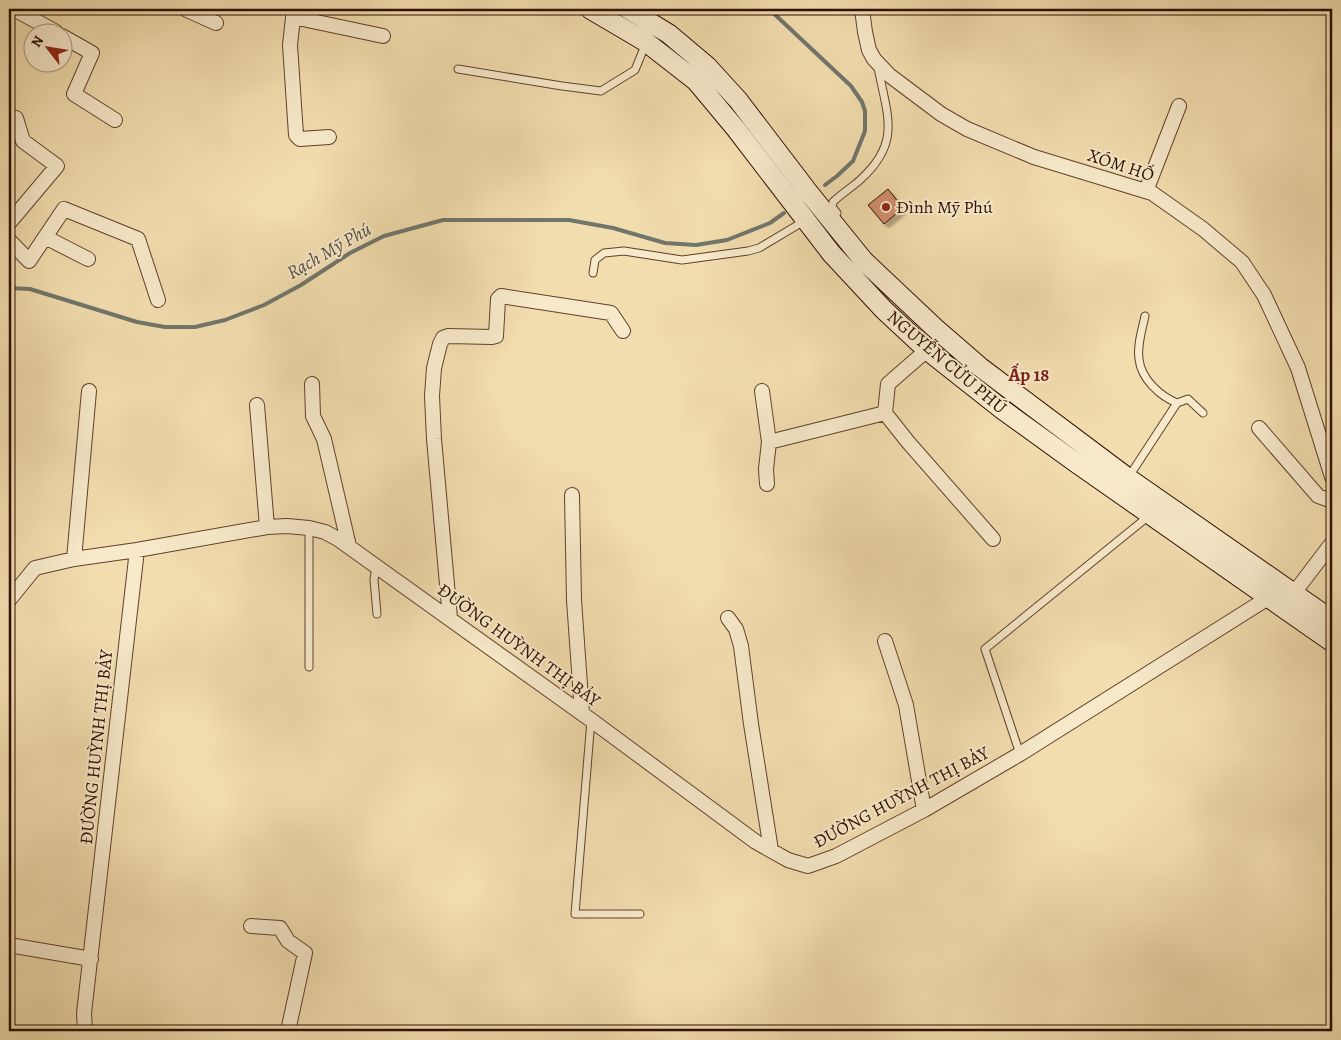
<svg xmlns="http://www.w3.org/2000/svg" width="1341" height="1040" font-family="Alegreya,serif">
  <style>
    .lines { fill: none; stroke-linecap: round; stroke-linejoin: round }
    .stream { stroke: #71766c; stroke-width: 4 }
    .building { fill: #d08d6e; stroke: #2e0f02; filter: url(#shadow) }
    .service-casing { stroke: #5f422d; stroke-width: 9 }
    .minor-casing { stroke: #5f422d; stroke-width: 16 }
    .secondary-casing { stroke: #2e0f02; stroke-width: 21 }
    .service { stroke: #f7e9ca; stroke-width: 7 }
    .minor { stroke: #f7e9ca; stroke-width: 14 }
    .secondary { stroke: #f7e9ca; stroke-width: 19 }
    .poi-dot { fill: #8f2418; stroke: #f7e9ca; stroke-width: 2 }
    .labels { text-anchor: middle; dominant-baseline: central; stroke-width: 4; stroke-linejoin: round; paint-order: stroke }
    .street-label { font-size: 18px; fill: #2e0f02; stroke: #f7e9ca }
    .poi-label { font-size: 18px; fill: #2e0f02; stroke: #f7e9ca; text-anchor: start }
    .water-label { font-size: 19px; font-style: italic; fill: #554b40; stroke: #f7e9ca }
    .neighbourhood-label { font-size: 19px; font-weight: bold; fill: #7a1f14; stroke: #f7e9ca }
  </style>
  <defs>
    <filter id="shadow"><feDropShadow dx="4.5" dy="4.5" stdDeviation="1" flood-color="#0004"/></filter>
  </defs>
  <rect width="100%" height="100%" fill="#f2ddae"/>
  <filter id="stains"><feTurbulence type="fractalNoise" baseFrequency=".004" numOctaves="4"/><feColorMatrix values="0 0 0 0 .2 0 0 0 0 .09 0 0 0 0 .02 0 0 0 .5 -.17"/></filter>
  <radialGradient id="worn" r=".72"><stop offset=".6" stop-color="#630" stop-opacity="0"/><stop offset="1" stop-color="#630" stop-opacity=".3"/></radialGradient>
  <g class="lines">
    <path class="stream" d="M 769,9 L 851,86 L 862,102 L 865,111 L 865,131 L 853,161 L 837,176 L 825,185
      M 9,288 L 30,289 L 137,322 L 165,327 L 195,327 L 225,320 L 264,305 L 301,285 L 350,253 L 384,236 L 443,220 L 569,220 L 613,228 L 665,243 L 696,245 L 727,240 L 770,223 L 784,213"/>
  </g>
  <path class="building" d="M 888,189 L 903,208 L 884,224 L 868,205 Z"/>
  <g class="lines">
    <g class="service-casing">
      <path id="service" d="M 458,69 L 562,86 L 601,91 L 635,70 L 646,43
        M 837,213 L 832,207 L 833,202 C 841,194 851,188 860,180 C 902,142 887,116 878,67
        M 593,273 L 595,260 L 604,253 L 624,251 L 682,260 L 748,251 L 759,248 L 806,220
        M 1177,403 L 1188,399 L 1203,413
        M 1128,478 L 1177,403 C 1160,396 1141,379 1139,359 C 1137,345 1142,330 1145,316
        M 309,528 L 309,667
        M 376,566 L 374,580 L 377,614
        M 591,720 L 575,914 L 640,914
        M 1020,754 L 985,649 L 1150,515"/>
    </g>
    <g class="minor-casing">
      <path id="minor" d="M 14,9 L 56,32
        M 185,9 L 216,23
        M 294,9 L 290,45 L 296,135 L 300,139 L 329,137
        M 862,9 L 865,32 L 869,50 L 874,59 L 889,75 L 941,114 L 967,129 L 1034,157 L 1152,193 L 1203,229 L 1242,262 L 1264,295 L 1298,368 L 1332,477
        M 293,17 L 383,36
        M 62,36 L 92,53 L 74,94 L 115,120
        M 1146,191 L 1179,106
        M 9,223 L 57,166 L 23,141 L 16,118
        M 45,237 L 88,259
        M 9,240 L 29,261 L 64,209 L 138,239 L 158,300
        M 312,384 L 313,416 L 324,439 L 349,546
        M 89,391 L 74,559 L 137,550
        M 762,391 L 769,442 L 885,413 L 888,384 L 927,350
        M 257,405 L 267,527
        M 885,413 L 908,442 L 993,539
        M 1259,428 L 1318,496 L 1332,501
        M 767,484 L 766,469 L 769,442
        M 572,495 L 574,600 L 582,713
        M 1294,593 L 1332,543
        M 9,600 L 35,568 L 74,559
        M 450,618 L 434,439 L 432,396 L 434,368 L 440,344 L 443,338 L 448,336 L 492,337 L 496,336 L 498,299 L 501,296 L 611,313 L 623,331
        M 728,618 L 736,629 L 741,646 L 751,724 L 771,850
        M 885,641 L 906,705 L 924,810
        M 251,926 L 280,928 L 288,941 L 305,953 L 288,1031
        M 9,945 L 91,959
        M 85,1031 L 84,1013 L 137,550 L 267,527 L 287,526 L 309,528 L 325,532 L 338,539 L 591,720 L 756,842 L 788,860 L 808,866 L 836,856 L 924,810 L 1020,754 L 1268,598"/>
    </g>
    <g class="secondary-casing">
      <path id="secondary" d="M 590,9 L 646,42 L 696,81 L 736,129 L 831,253 L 884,310 L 927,350 L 1003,410 L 1075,462 L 1332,642
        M 628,9 L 669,34 L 707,66 L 738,100 L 809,193 L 864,261 L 935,328 L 980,367 L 1128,478 L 1332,620"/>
    </g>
    <use href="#service" class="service"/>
    <use href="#minor" class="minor"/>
    <use href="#secondary" class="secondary"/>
  </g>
  <circle class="poi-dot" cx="886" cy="207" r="5"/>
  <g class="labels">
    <g class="street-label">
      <text transform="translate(1121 165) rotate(18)">XÓM HỐ</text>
      <text transform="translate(947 362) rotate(40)">NGUYỄN CỬU PHÚ</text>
      <text transform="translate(519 645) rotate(36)">ĐƯỜNG HUỲNH THỊ BẢY</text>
      <text transform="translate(96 747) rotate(-84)">ĐƯỜNG HUỲNH THỊ BẢY</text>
      <text transform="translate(901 797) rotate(-28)">ĐƯỜNG HUỲNH THỊ BẢY</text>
    </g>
    <g class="poi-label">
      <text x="896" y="207">Đình Mỹ Phú</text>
    </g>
    <g class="water-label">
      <text transform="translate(329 251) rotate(-30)">Rạch Mỹ Phú</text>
    </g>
    <g class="neighbourhood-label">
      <text x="1029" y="375">Ấp 18</text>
    </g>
  </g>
  <rect width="1341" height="1040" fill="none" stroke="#f2ddae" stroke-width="30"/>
  <rect x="10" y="10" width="1321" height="1020" fill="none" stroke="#2e0f02" stroke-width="2.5"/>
  <rect x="15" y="15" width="1311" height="1010" fill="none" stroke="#2e0f02"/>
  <g transform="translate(48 48) rotate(301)"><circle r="24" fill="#f7e9ca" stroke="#a7927a"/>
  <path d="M0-4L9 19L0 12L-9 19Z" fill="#8f2418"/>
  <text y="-8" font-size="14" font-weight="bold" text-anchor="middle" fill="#2e0f02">N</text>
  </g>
  <rect width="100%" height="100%" filter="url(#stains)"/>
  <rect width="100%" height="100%" fill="url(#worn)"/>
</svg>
